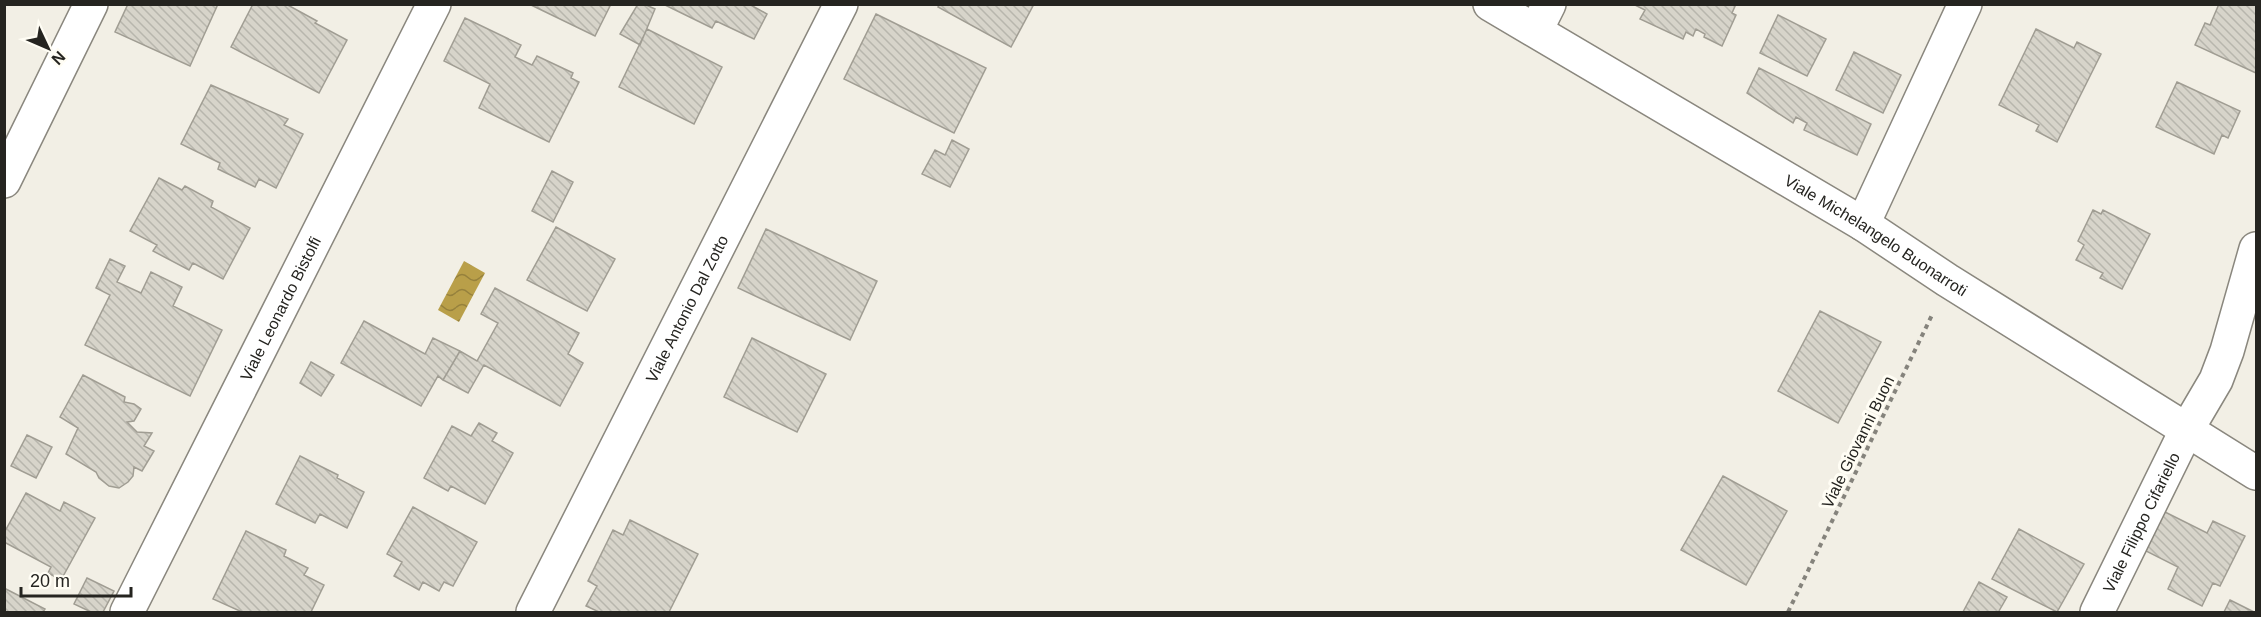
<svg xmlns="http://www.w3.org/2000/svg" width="2261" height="617" font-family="Helvetica,sans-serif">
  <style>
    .water { fill: url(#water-waves) }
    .building { fill: url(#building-back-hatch); stroke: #a09d93; stroke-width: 1.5 }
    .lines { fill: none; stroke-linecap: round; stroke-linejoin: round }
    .minor-casing { stroke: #8a877e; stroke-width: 36 }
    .path { stroke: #85837c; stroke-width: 4; stroke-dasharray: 4.5 4.5; stroke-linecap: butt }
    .minor { stroke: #fff; stroke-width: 33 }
    .labels { text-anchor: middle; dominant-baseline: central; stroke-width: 6; stroke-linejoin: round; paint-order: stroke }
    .street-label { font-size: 16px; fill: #252420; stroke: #fffdf4 }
  </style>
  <defs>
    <pattern id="water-waves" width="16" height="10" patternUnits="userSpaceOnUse" patternTransform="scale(1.5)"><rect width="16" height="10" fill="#b99f49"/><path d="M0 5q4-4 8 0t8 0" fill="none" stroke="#96813c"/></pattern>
    <pattern id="building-back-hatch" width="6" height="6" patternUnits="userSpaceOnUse" patternTransform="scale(1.5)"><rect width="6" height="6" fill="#d7d4ca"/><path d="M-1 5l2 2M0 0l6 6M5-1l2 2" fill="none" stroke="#b8b6ad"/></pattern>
  </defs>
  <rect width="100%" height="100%" fill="#f2efe5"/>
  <path class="water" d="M 464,261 L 485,273 L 459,322 L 438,310 Z"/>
  <path class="building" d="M 128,4 L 218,4 L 190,66 L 115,32 Z
    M 253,4 L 286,4 L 317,21 L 315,23 L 347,40 L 319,93 L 231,47 Z
    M 529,4 L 611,4 L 595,36 Z
    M 638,4 L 644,4 L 655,9 L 640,45 L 620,34 Z
    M 663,4 L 749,4 L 767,14 L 754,39 L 716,21 L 712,28 Z
    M 940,4 L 1034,4 L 1011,47 L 938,7 Z
    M 1633,4 L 1736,4 L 1732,13 L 1736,15 L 1722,46 L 1704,37 L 1705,34 L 1696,29 L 1693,36 L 1686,32 L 1683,39 L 1640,19 L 1645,10 Z
    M 2219,4 L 2256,4 L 2256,73 L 2195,45 L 2205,23 L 2210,25 Z
    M 876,14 L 986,68 L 954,133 L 844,79 Z
    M 1778,15 L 1826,39 L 1807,76 L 1760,53 Z
    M 465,18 L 521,45 L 515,57 L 532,65 L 537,56 L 573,73 L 571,78 L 579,82 L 549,142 L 479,108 L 490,84 L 444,61 Z
    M 647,29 L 722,67 L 694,124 L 619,87 Z
    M 2036,29 L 2074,48 L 2077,42 L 2101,54 L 2057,142 L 2036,131 L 2039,125 L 1999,105 Z
    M 1854,52 L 1901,75 L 1883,113 L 1836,90 Z
    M 1759,68 L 1871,124 L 1857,155 L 1804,130 L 1807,123 L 1796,117 L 1793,123 L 1747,93 Z
    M 2177,82 L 2240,111 L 2228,138 L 2222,135 L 2214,154 L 2156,127 Z
    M 211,85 L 288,119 L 284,125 L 303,134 L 276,188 L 259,179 L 255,187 L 218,169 L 220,163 L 181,144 Z
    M 952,140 L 969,149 L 950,187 L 922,174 L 935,150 L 945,155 Z
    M 552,171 L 573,182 L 553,222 L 532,211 Z
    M 159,178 L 182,190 L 185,186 L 213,201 L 211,207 L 250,228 L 223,279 L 193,263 L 189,270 L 153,251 L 157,245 L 130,231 Z
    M 2093,210 L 2101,214 L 2103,210 L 2150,234 L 2122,289 L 2100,278 L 2103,273 L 2076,260 L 2084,245 L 2078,241 Z
    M 556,227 L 615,259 L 587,311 L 527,280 Z
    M 766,229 L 877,281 L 850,340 L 738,288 Z
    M 110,259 L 125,266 L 117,282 L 141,293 L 151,272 L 182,287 L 173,306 L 222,330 L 190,396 L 85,345 L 110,295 L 96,288 Z
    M 495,288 L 579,333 L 568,354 L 583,363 L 560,406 L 484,365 L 468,393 L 443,380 L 460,351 L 477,361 L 498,323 L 481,314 Z
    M 1820,311 L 1881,342 L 1838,423 L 1778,391 Z
    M 364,321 L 425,354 L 433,338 L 460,351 L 443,380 L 438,376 L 421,406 L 341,363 Z
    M 752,338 L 826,374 L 797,432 L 724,397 Z
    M 311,362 L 334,375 L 321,396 L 300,383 Z
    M 83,375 L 125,397 L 124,402 L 134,404 L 141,409 L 134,421 L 127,422 L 137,432 L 152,433 L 144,446 L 154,451 L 142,471 L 134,467 L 133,476 L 128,482 L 119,488 L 109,486 L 99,478 L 96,472 L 66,454 L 78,428 L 60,417 Z
    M 479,423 L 497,433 L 492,441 L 513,453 L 485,504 L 451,486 L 448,491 L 424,478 L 452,426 L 471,436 Z
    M 27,435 L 52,447 L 36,478 L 11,466 Z
    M 300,456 L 338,475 L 337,478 L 364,492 L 347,528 L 320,514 L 315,523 L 276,504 Z
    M 1723,476 L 1787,511 L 1746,585 L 1681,550 Z
    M 26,493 L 60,511 L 64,502 L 95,518 L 61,580 L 48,573 L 51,567 L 4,542 L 4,533 Z
    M 413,507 L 477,542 L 453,586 L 444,582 L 439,591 L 423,582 L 419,590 L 394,576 L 402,562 L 387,554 Z
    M 2163,511 L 2207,533 L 2213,521 L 2245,536 L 2220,586 L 2213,583 L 2202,606 L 2168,589 L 2178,567 L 2144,550 Z
    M 630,520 L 698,554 L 669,612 L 599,612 L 586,606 L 597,586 L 588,581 L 613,530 L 623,535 Z
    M 2019,529 L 2084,564 L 2057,612 L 1992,579 Z
    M 246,531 L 286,550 L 284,556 L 308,568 L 304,575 L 324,585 L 311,612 L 242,612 L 213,599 Z
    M 87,578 L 114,591 L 103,612 L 91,612 L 74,604 Z
    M 1979,582 L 2007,597 L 1999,611 L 2002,612 L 1963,612 Z
    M 4,588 L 45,609 L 43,612 L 4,612 Z
    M 2230,600 L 2254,612 L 2224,612 Z"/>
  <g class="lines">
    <g class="minor-casing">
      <g id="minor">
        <path id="s1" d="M 1490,4 L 1863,224 L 1947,280 L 2256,473"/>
        <path d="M 1536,30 L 1549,4"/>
        <path d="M 4,181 L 91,4"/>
        <path d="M 1863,224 L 1965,4"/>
        <path id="s2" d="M 127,612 L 434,4"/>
        <path id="s3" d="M 533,612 L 841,4"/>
        <path id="s4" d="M 2097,612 L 2186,431 L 2216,380 L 2227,351 L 2256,249"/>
      </g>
    </g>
    <path class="path" d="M 1788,612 L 1933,313"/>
    <use href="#minor" class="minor"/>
  </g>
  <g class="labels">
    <g class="street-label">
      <text stroke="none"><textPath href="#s1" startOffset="450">Viale Michelangelo Buonarroti</textPath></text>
      <text stroke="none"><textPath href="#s2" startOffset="340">Viale Leonardo Bistolfi</textPath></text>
      <text stroke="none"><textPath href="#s3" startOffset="340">Viale Antonio Dal Zotto</textPath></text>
      <text transform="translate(1858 442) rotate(-64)">Viale Giovanni Buon</text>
      <text stroke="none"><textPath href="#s4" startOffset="100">Viale Filippo Cifariello</textPath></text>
    </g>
  </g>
  <rect width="2261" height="617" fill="none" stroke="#252420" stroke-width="12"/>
  <g transform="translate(48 48) rotate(134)" stroke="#fffdf4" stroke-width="4.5" paint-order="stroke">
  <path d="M0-4.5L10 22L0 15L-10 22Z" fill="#252420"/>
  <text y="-9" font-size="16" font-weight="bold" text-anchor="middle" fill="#252420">N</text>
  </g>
  <path d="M21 587v9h110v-9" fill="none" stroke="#252420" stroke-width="3"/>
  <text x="30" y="587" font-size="18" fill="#252420" stroke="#fffdf4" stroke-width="4.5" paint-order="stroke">20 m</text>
</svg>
